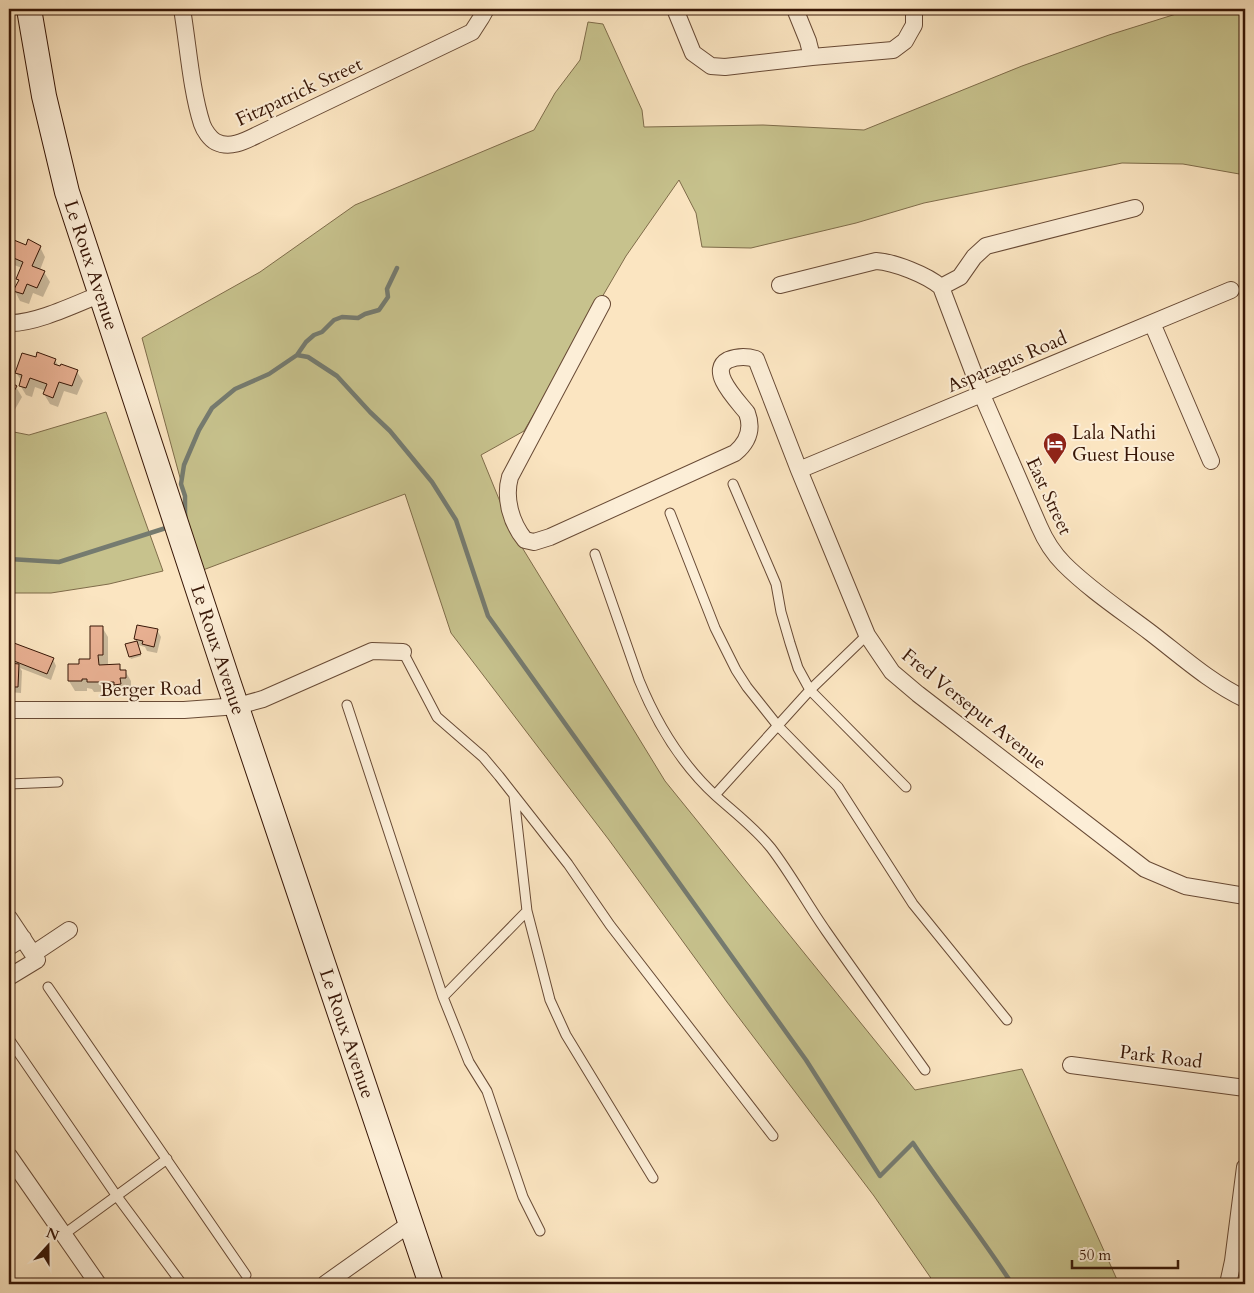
<svg xmlns="http://www.w3.org/2000/svg" width="1254" height="1293" font-family="Cardo,serif">
  <style>
    .green { fill: #c7c28d; stroke: #7f6c4a }
    .shadow { fill: #0003 }
    .lines { fill: none; stroke-linecap: round; stroke-linejoin: round }
    .stream { stroke: #757b70; stroke-width: 4.5 }
    .building { fill: #e8b092; stroke: #371606 }
    .lane-casing { stroke: #684a35; stroke-width: 11 }
    .street-casing { stroke: #684a35; stroke-width: 18 }
    .secondary-casing { stroke: #371606; stroke-width: 26 }
    .lane { stroke: #fceed7; stroke-width: 9 }
    .street { stroke: #fceed7; stroke-width: 16 }
    .secondary { stroke: #fceed7; stroke-width: 24 }
    .labels { text-anchor: middle; dominant-baseline: central; stroke-width: 4; stroke-linejoin: round; paint-order: stroke }
    .street-label { font-size: 19px; fill: #371606; stroke: #fceed7 }
    .poi-label { font-size: 19px; fill: #371606; stroke: #fceed7; text-anchor: start }
  </style>
  <rect width="100%" height="100%" fill="#fbe5c1"/>
  <filter id="stains"><feTurbulence type="fractalNoise" baseFrequency=".004" numOctaves="4"/><feColorMatrix values="0 0 0 0 .2 0 0 0 0 .09 0 0 0 0 .02 0 0 0 .5 -.17"/></filter>
  <radialGradient id="worn" r=".72"><stop offset=".6" stop-color="#630" stop-opacity="0"/><stop offset="1" stop-color="#630" stop-opacity=".3"/></radialGradient>
  <path class="green" d="M 1192,9 L 1245,9 L 1245,175 L 1183,164 L 1122,163 L 924,203 L 856,223 L 751,248 L 702,247 L 696,213 L 679,180 L 626,256 L 524,431 L 481,455 L 512,531 L 665,781 L 915,1090 L 1022,1069 L 1119,1284 L 935,1284 L 874,1196 L 727,1002 L 609,840 L 451,633 L 405,494 L 203,570 L 187,518 L 185,496 L 142,338 L 260,272 L 355,205 L 534,130 L 555,93 L 580,60 L 588,22 L 603,24 L 642,110 L 644,127 L 763,125 L 864,130 L 1022,66 L 1109,35 Z
    M 106,412 L 163,571 L 109,584 L 51,593 L 9,593 L 9,431 L 29,435 Z"/>
  <path class="shadow" d="M 9,239 L 27,247 L 40,247 L 45,257 L 40,270 L 44,272 L 50,282 L 43,297 L 33,293 L 29,304 L 20,301 L 15,291 L 19,282 L 17,279 L 22,268 L 9,263 Z
    M 36,359 L 55,360 L 59,367 L 77,372 L 83,381 L 77,395 L 64,391 L 58,407 L 50,404 L 44,394 L 46,391 L 35,387 L 32,397 L 26,395 L 20,385 L 22,381 L 16,373 Z
    M 9,383 L 16,387 L 22,397 L 14,411 L 15,413 L 9,424 Z
    M 102,627 L 108,637 L 108,666 L 119,666 L 122,671 L 125,671 L 131,681 L 131,687 L 125,687 L 126,694 L 121,694 L 119,691 L 94,692 L 92,689 L 87,688 L 87,691 L 75,691 L 69,681 L 80,666 L 91,660 Z
    M 157,630 L 161,637 L 157,653 L 147,651 L 145,647 L 138,645 L 141,656 L 131,659 L 130,657 L 137,642 L 135,639 Z
    M 9,659 L 53,659 L 56,666 L 51,680 L 20,668 L 22,671 L 21,693 L 9,692 L 9,665 L 13,665 Z"/>
  <g class="lines">
    <path class="stream" d="M 297,355 L 306,342 L 314,335 L 322,332 L 334,320 L 342,317 L 358,318 L 365,314 L 379,310 L 388,297 L 387,289 L 397,268
      M 185,517 L 185,496 L 181,484 L 184,465 L 199,430 L 212,408 L 235,389 L 269,374 L 297,355 L 308,357 L 337,376 L 370,412 L 390,431 L 432,482 L 456,520 L 488,616 L 806,1060 L 880,1176 L 913,1143 C 945,1191 981,1236 1012,1284
      M 9,559 L 59,562 L 169,527"/>
  </g>
  <path class="building" d="M 9,238 L 26,245 L 28,239 L 41,246 L 32,266 L 45,271 L 37,288 L 27,284 L 23,294 L 13,291 L 19,280 L 16,279 L 23,262 L 9,256 Z
    M 37,352 L 56,359 L 54,364 L 60,366 L 61,364 L 78,370 L 72,386 L 59,382 L 53,398 L 43,394 L 47,384 L 30,378 L 26,388 L 19,386 L 22,375 L 15,373 L 22,353 L 36,357 Z
    M 9,381 L 17,386 L 9,400 Z
    M 137,625 L 158,629 L 154,647 L 142,644 L 143,641 L 134,639 Z
    M 90,626 L 103,626 L 103,655 L 98,655 L 99,665 L 120,664 L 120,670 L 126,670 L 126,678 L 120,678 L 121,684 L 114,685 L 114,682 L 87,682 L 87,679 L 82,679 L 82,681 L 68,681 L 68,664 L 79,664 L 79,659 L 90,659 Z
    M 137,641 L 141,654 L 129,657 L 125,644 Z
    M 14,643 L 54,658 L 47,674 L 9,659 Z
    M 9,663 L 19,664 L 18,687 L 9,687 Z"/>
  <g class="lines">
    <g class="lane-casing">
      <path id="lane" d="M 733,484 L 776,584 L 781,612 L 790,643 L 798,668 L 810,690 L 906,787
        M 670,513 L 715,628 L 736,670 L 747,687 L 778,726 L 838,787 L 913,904 L 1007,1020
        M 595,554 L 639,680 C 657,724 681,764 716,796 C 735,813 755,828 771,848 C 791,874 807,904 826,931 C 858,977 892,1024 925,1070
        M 403,652 L 437,717 L 483,757 L 499,776 L 568,864 L 610,925 L 773,1136
        M 347,705 L 443,997 L 469,1062 L 487,1091 L 523,1197 L 540,1231
        M 9,784 L 58,782
        M 715,795 L 810,690 L 867,635
        M 514,796 L 527,911 L 550,1000 L 566,1035 L 653,1178
        M 48,987 L 246,1275
        M 443,997 L 527,911
        M 9,1039 L 116,1195 L 182,1284
        M 63,1235 L 167,1159"/>
    </g>
    <g class="street-casing">
      <path id="street" d="M 182,9 C 188,44 191,90 202,124 C 204,130 210,139 216,142 C 230,149 245,141 257,135 L 472,32 L 481,18 L 486,9
        M 675,9 L 693,53 L 711,66 L 725,67 L 812,57 L 893,50 L 905,41 L 910,32 L 914,25 L 914,9
        M 795,9 L 808,41 L 812,57
        M 780,285 L 876,261 C 894,262 927,275 941,287
        M 941,287 L 982,395 L 1039,526 C 1045,540 1053,553 1064,564 C 1090,590 1122,611 1151,633 C 1181,656 1211,683 1245,699
        M 941,287 L 960,277 L 974,257 L 986,246 L 1135,208
        M 602,304 L 510,477 C 504,498 511,523 525,540 L 534,542 L 550,537 L 735,453 C 748,442 753,429 747,413 C 738,401 707,371 728,360 C 738,356 746,356 756,359 L 799,470 L 867,635 L 892,672 L 918,694 L 1145,869 L 1185,886 L 1245,896
        M 9,323 C 35,324 76,304 101,294
        M 1152,323 L 1211,461
        M 799,470 L 1231,290
        M 9,710 L 184,710 L 238,706 L 263,699 L 372,651 L 403,652
        M 9,918 L 37,960 L 9,977
        M 9,947 L 23,938
        M 33,954 L 69,930
        M 1071,1065 L 1245,1088
        M 9,1156 L 98,1284
        M 325,1284 L 411,1223
        M 1228,1284 L 1233,1261 L 1245,1167"/>
    </g>
    <g class="secondary-casing">
      <g id="secondary">
        <path id="s1" d="M 29,9 L 44,96 L 67,192 L 228,681 L 431,1284"/>
      </g>
    </g>
    <use href="#lane" class="lane"/>
    <use href="#street" class="street"/>
    <use href="#secondary" class="secondary"/>
  </g>
  <defs>
    <g id="hotel-pin" transform="scale(1.25)"><path d="M0 17L-7.5 6A9.5 9.5 0 1 1 7.5 6Z" fill="#8f2418" stroke="#fceed7"/><path d="M-6-4.5h1.5V1H6V5H4.5V3h-9V5H-6ZM-4 0a1.8 1.8 0 1 1 3.6 0ZM.5 0V-2.5h3Q6-2.5 6 0Z" fill="#fff"/></g>
  </defs>
  <g fill-rule="evenodd">
    <use href="#hotel-pin" x="1055" y="444"/>
  </g>
  <g class="labels">
    <g class="street-label">
      <text transform="translate(299 92) rotate(-25)">Fitzpatrick Street</text>
      <text stroke="none"><textPath href="#s1" startOffset="264">Le Roux Avenue</textPath></text>
      <text transform="translate(1007 362) rotate(-23)">Asparagus Road</text>
      <text transform="translate(1049 496) rotate(65)">East Street</text>
      <text stroke="none"><textPath href="#s1" startOffset="669">Le Roux Avenue</textPath></text>
      <text transform="translate(151 689) rotate(-1)">Berger Road</text>
      <text transform="translate(974 709) rotate(39)">Fred Verseput Avenue</text>
      <text stroke="none"><textPath href="#s1" startOffset="1074">Le Roux Avenue</textPath></text>
      <text transform="translate(1161 1057) rotate(7)">Park Road</text>
    </g>
    <g class="poi-label">
      <text x="1072" y="433">Lala Nathi<tspan x="1072" dy="22">Guest House</tspan></text>
    </g>
  </g>
  <rect width="1254" height="1293" fill="none" stroke="#fbe5c1" stroke-width="30"/>
  <rect x="10" y="10" width="1234" height="1273" fill="none" stroke="#371606" stroke-width="2.5"/>
  <rect x="15" y="15" width="1224" height="1263" fill="none" stroke="#371606"/>
  <g transform="translate(48 1246) rotate(21)" stroke="#fceed7" stroke-width="4" paint-order="stroke">
  <path d="M0-4L9 19L0 12L-9 19Z" fill="#371606"/>
  <text y="-8" font-size="14" font-weight="bold" text-anchor="middle" fill="#371606">N</text>
  </g>
  <path d="M1072 1260v8h106v-8" fill="none" stroke="#371606" stroke-width="2.5"/>
  <text x="1079" y="1260" font-size="15" fill="#371606" stroke="#fceed7" stroke-width="4" paint-order="stroke">50 m</text>
  <rect width="100%" height="100%" filter="url(#stains)"/>
  <rect width="100%" height="100%" fill="url(#worn)"/>
</svg>
